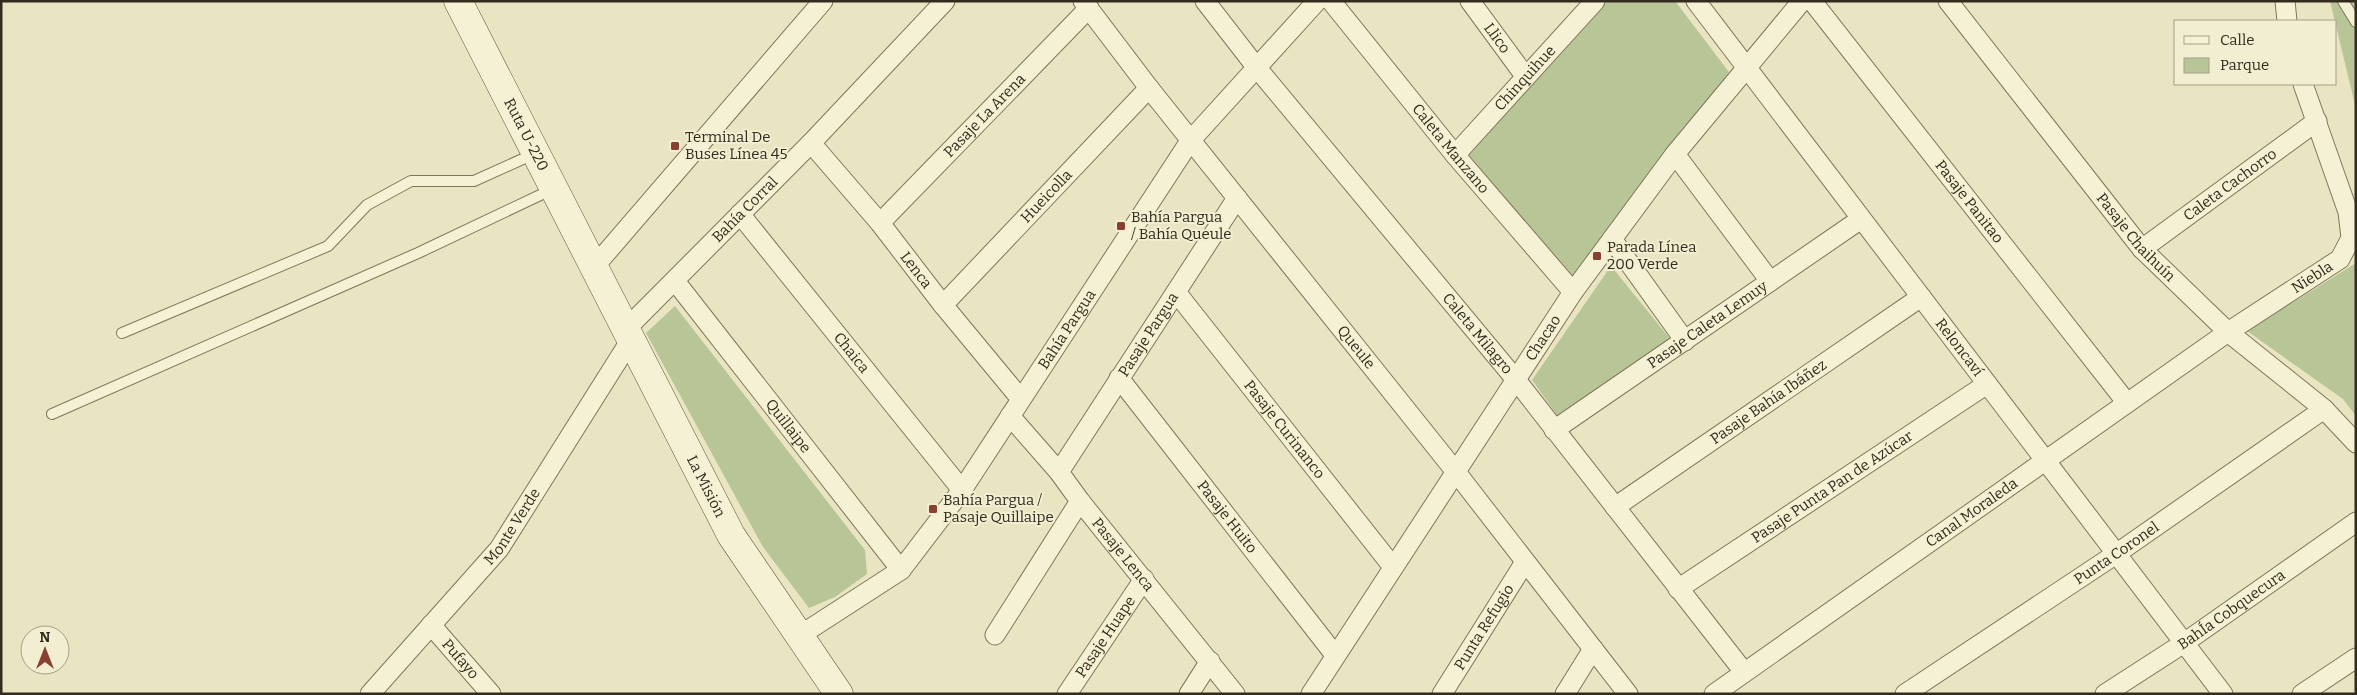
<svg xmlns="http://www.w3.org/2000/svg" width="2357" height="695" font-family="Bitter,serif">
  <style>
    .green { fill: #b8c697 }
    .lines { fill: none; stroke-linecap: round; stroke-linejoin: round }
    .lane-casing { stroke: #81765b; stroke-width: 12 }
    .street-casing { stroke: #81765b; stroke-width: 21 }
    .secondary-casing { stroke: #63573e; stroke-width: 29 }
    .lane { stroke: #f5f1d4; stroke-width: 10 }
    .street { stroke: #f5f1d4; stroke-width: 19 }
    .secondary { stroke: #f5f1d4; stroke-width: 28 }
    .poi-dot { fill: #8a4031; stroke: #f1eed1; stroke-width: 2 }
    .labels { text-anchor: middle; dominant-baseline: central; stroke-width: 4; stroke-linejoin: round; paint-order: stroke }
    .street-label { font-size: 15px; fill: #322b1e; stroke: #f1eed1 }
    .poi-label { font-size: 15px; fill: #322b1e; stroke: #f1eed1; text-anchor: start }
  </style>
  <rect width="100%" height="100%" fill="#e9e4c2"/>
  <path class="green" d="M 1607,1 L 1675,1 L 1729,72 L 1573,278 L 1468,155 Z
    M 2330,1 L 2356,1 L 2356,109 Z
    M 2356,263 L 2356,416 L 2343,399 L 2247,331 Z
    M 1611,266 L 1671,340 L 1557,415 L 1532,380 Z
    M 675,306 L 865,550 L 867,574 L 835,597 L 809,608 L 763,547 L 646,333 Z"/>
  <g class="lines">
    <g class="lane-casing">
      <path id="lane" d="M 2343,1 L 2356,22
        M 122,333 L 328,246 L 367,205 L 411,181 L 474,181 L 536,153
        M 52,414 L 418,253 L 553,189"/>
    </g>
    <g class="street-casing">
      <g id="street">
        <path id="s1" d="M 1083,1 L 1149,88 L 1456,472 L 1628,694"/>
        <path id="s2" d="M 1205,1 L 1257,68 L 1517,381 L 1744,672"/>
        <path id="s3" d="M 1331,1 L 1455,155 L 1573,292"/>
        <path id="s4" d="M 1470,1 L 1525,76"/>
        <path id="s5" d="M 1696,1 L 2223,694"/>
        <path id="s6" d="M 1812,1 L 2127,403"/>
        <path id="s7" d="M 1948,1 L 2142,249 L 2228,332 L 2324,409 L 2356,443"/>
        <path d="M 2285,1 L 2287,21"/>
        <path id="s8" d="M 811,143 L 880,223 L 943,305 L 1020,398"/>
        <path d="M 1675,154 L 1770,281"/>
        <path id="s9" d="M 1455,155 L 1595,1"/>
        <path id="s10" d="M 740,214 L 962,490"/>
        <path id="s11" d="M 880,223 L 1089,8"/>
        <path d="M 1612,239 L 1685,341"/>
        <path id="s12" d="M 2142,249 L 2317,121"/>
        <path d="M 594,267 L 823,1"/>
        <path id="s13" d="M 675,281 L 901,570"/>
        <path id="s14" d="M 1176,292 L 1393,567"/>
        <path id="s15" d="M 943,305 L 1149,88"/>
        <path id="s16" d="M 625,330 L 811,143 L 945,1"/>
        <path id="s17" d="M 1119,378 L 1335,655"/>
        <path id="s18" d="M 1010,416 L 1059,472 L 1080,501 L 1235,694"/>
        <path id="s19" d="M 1554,430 L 1861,219"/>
        <path id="s20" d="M 1059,472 L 1237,198"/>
        <path id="s21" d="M 1615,507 L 1921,297"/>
        <path id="s22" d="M 1678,589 L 1987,384"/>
        <path id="s23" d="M 431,625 L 491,694"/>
        <path d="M 995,635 L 1080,501"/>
        <path id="s24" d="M 799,636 L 901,570 L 962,490 L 1190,141 L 1317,1"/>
        <path id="s25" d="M 370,694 L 499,549 L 630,341"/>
        <path id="s26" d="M 1067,694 L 1144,579"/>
        <path d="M 1189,694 L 1210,661"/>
        <path id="s27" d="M 1311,694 L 1573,292 L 1675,154 L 1802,1"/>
        <path id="s28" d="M 1442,694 L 1525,562"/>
        <path d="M 1565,694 L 1593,649"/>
        <path id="s29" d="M 1714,694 L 2228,332 L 2340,259 L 2351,238 L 2348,212 L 2303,84"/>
        <path id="s30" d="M 1905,694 L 2116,554 L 2324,409"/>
        <path id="s31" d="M 2105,694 L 2184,643 L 2356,522"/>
        <path d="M 2302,694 L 2356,658"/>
      </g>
    </g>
    <g class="secondary-casing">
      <g id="secondary">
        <path id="s32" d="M 458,1 L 731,535 L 839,694"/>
      </g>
    </g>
    <use href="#lane" class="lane"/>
    <use href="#street" class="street"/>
    <use href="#secondary" class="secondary"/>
  </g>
  <g class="poi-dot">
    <rect x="670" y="141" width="10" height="10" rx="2.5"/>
    <rect x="1116" y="221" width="10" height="10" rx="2.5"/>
    <rect x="1592" y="251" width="10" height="10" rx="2.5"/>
    <rect x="928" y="504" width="10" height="10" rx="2.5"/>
  </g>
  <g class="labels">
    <g class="street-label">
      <text stroke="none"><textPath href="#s4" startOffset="46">Llico</textPath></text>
      <text stroke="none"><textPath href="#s9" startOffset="104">Chinquihue</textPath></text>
      <text stroke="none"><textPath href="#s11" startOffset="150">Pasaje La Arena</textPath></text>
      <text stroke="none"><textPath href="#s32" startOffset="150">Ruta U-220</textPath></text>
      <text stroke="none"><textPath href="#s3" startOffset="190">Caleta Manzano</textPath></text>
      <text stroke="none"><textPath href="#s12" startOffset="109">Caleta Cachorro</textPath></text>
      <text stroke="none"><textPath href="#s15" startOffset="150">Hueicolla</textPath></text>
      <text stroke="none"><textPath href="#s6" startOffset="255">Pasaje Panitao</textPath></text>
      <text stroke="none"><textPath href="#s16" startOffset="170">Bahía Corral</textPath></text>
      <text stroke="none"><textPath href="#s7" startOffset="302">Pasaje Chaihuín</textPath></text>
      <text stroke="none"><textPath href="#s8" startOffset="165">Lenca</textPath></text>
      <text stroke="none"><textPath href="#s29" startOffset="729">Niebla</textPath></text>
      <text stroke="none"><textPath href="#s19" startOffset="186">Pasaje Caleta Lemuy</textPath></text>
      <text stroke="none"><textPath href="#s24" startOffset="414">Bahía Pargua</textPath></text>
      <text stroke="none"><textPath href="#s2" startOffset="430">Caleta Milagro</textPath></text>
      <text stroke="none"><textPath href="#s20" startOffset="164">Pasaje Pargua</textPath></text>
      <text stroke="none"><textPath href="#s27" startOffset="425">Chacao</textPath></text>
      <text stroke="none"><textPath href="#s1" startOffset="441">Queule</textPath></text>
      <text stroke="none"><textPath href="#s5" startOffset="435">Reloncaví</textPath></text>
      <text stroke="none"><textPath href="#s10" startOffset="178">Chaica</textPath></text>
      <text stroke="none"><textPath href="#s21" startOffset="186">Pasaje Bahía Ibáñez</textPath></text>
      <text stroke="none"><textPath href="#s13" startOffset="184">Quillaipe</textPath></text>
      <text stroke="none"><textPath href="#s14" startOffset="175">Pasaje Curinanco</textPath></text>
      <text stroke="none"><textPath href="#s32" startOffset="545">La Misión</textPath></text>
      <text stroke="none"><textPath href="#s22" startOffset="185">Pasaje Punta Pan de Azúcar</textPath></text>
      <text stroke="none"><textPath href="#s29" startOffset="315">Canal Moraleda</textPath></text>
      <text stroke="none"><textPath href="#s17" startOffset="176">Pasaje Huito</textPath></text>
      <text stroke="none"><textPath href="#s25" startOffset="220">Monte Verde</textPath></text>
      <text stroke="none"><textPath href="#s18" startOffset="179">Pasaje Lenca</textPath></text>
      <text stroke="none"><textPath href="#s30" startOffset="254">Punta Coronel</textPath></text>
      <text stroke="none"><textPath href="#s31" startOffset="152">BahÍa Cobquecura</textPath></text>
      <text stroke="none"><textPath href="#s28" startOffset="79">Punta Refugio</textPath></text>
      <text stroke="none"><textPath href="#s26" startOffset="69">Pasaje Huape</textPath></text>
      <text stroke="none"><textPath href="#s23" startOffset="45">Pufayo</textPath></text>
    </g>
    <g class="poi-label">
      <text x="685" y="137">Terminal De<tspan x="685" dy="17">Buses Línea 45</tspan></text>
      <text x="1131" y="217">Bahía Pargua<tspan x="1131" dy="17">/ Bahía Queule</tspan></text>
      <text x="1607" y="247">Parada Línea<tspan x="1607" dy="17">200 Verde</tspan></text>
      <text x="943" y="500">Bahía Pargua /<tspan x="943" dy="17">Pasaje Quillaipe</tspan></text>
    </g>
  </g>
  <rect width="2357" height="695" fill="none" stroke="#322b1e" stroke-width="5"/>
  <rect x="2174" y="20" width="162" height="65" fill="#f1eed1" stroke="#a5a089"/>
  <rect x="2184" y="36" width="25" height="8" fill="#f5f1d4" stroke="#a5a089"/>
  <text x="2220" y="45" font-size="15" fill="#322b1e">Calle</text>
  <rect x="2184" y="58" width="25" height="15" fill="#b8c697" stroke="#a5a089"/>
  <text x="2220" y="70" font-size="15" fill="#322b1e">Parque</text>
  <g transform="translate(45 650)"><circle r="24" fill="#f1eed1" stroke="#a5a089"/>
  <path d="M0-4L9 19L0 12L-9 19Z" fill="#8a4031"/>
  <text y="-8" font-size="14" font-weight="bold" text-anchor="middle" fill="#322b1e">N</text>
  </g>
</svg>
